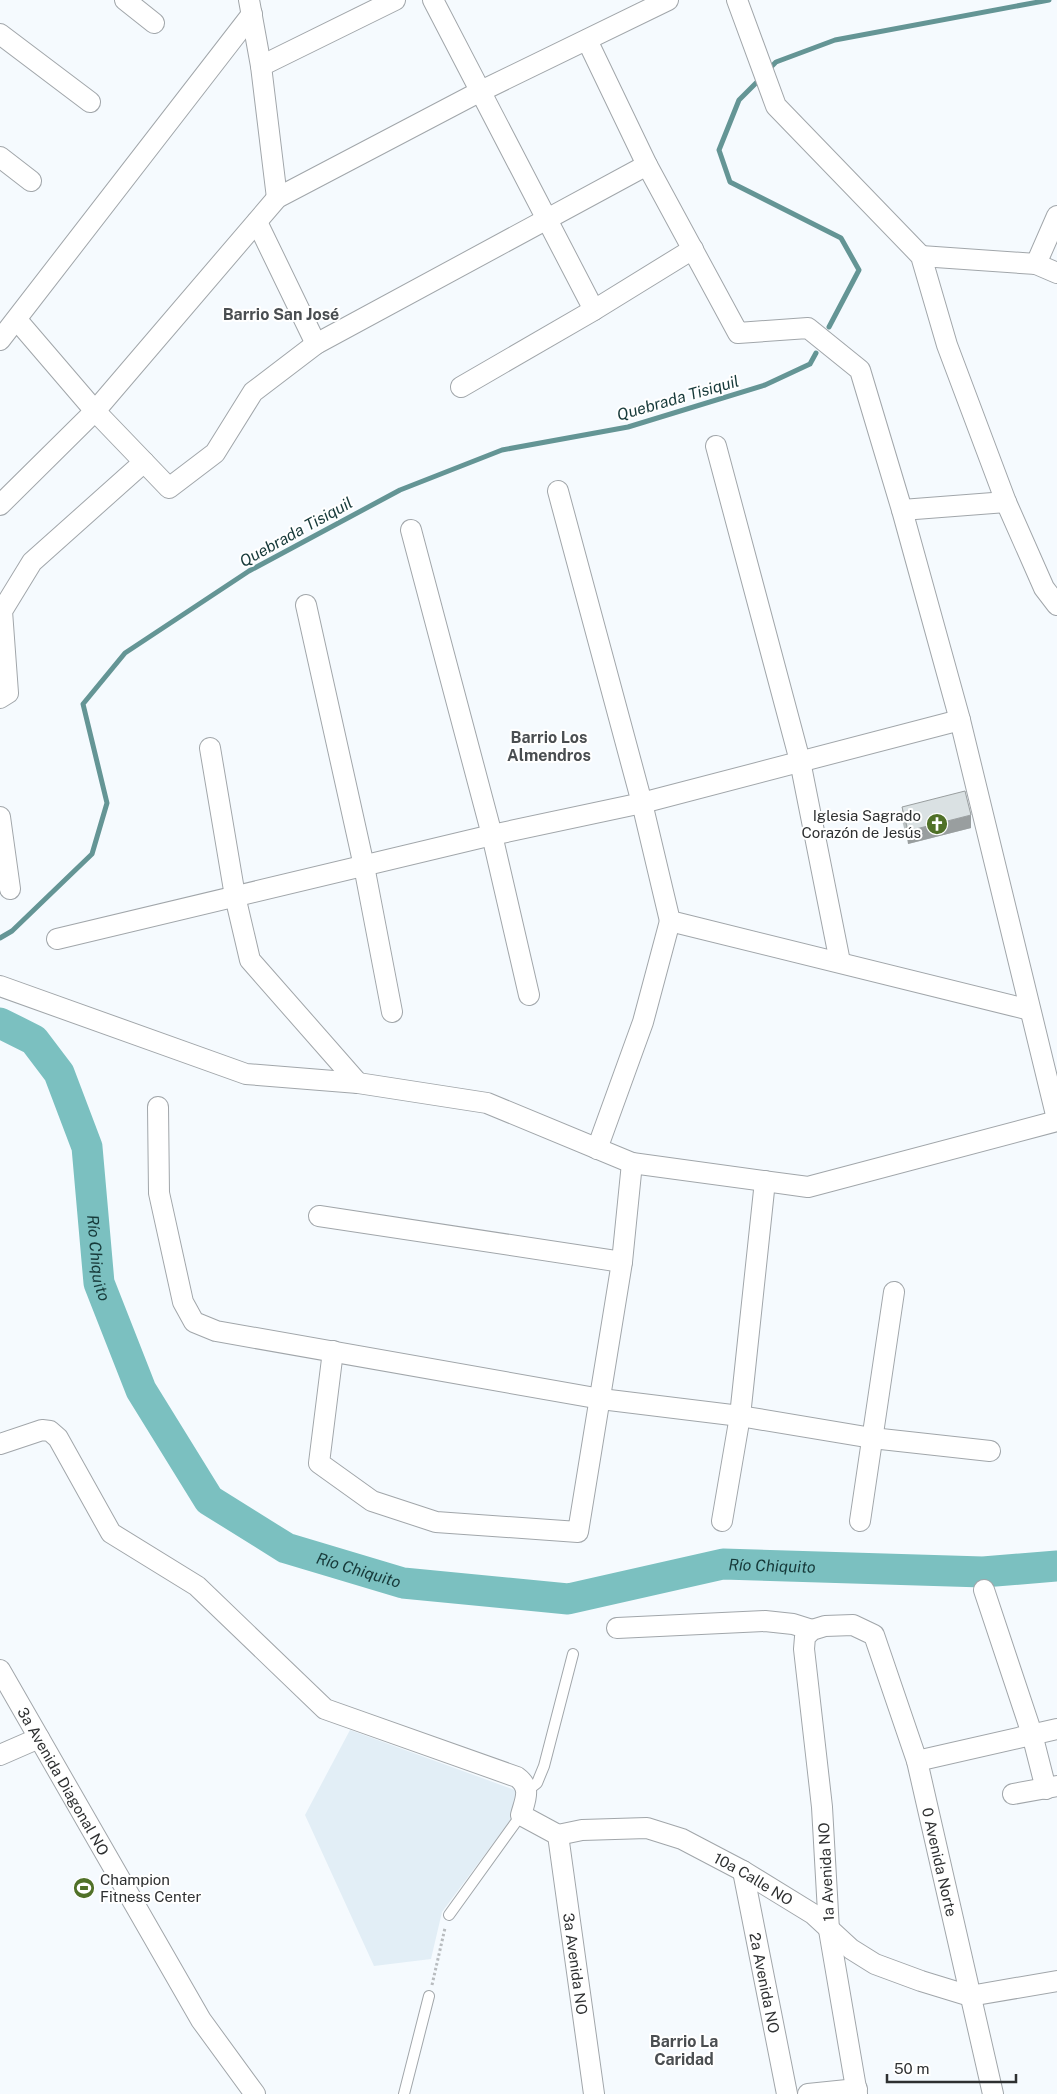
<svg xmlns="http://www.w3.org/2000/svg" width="1057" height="2094" font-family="'Public Sans',sans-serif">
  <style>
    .built { fill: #e2eef6 }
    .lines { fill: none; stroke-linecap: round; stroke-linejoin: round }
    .stream { stroke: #649595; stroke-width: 5 }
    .river { stroke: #7bc0c0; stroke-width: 31 }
    .lane-casing { stroke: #a1a6aa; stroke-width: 12 }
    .street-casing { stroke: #a1a6aa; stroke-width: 22 }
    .path { stroke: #b8bcbf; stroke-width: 3; stroke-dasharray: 2.5 2.5; stroke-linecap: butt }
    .lane { stroke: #fff; stroke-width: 10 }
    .street { stroke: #fff; stroke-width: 20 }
    .wall { fill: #bbc2c3 }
    .shaded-wall { fill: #999e9f }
    .building { fill: #dae1e3; stroke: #999e9f }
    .labels { text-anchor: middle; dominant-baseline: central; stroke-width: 4; stroke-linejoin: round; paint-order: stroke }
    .poi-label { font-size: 15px; fill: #2e3031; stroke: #fff; text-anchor: end }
    .street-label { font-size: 15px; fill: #2e3031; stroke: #fff }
    .neighbourhood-label { font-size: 16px; font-weight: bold; fill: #4a4e51; stroke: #fff }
    .water-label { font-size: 16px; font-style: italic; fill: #163939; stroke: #fff }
  </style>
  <rect width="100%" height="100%" fill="#f5fafe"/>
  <path class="built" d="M 350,1730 L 515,1790 L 517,1804 L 514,1815 L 442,1912 L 431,1959 L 374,1966 L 305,1815 Z"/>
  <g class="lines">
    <path class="stream" d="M 768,70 L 776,62 L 835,40 L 1049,0
      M 761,78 L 739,100 L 719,150 L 730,182 L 841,238 L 859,270 L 829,327
      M 0,938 L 12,931 L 92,854 L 107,803 L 83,704 L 125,653 L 249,571 L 400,490 L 502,450 L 628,427 L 765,385 L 810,364 L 816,353"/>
    <path class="river" id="s1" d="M 0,1023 L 34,1040 L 59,1073 L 87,1147 L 99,1283 L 141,1390 L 209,1500 L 286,1548 L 403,1583 L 568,1599 L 723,1564 L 983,1572 L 1057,1566"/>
    <g class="lane-casing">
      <path id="lane" d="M 527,1791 L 537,1783 L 544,1766 L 573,1654
        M 449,1915 L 521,1815
        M 404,2094 L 429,1996"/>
    </g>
    <g class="street-casing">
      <g id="street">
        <path d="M 125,0 L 154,23"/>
        <path d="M 249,0 L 261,66 L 277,198"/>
        <path d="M 433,0 L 594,310"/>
        <path d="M 737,0 L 776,106 L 921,256 L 947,345 L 1006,502 L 1044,588 L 1057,605"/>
        <path d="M 0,34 L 90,102"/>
        <path d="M 587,40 L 647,165 L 738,333 L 808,328 L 860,370 L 902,510 L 960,720 L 1057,1119"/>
        <path d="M 261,66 L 395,0"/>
        <path d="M 0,157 L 31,181"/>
        <path d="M 257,222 L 316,344"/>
        <path d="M 921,256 L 1036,264 L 1057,273"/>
        <path d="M 1036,264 L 1057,216"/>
        <path d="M 17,320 L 95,411 L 169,488 L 215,453 L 253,392 L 316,344 L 647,165"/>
        <path d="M 0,340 L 252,14"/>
        <path d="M 461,387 L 594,310 L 693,249"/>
        <path d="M 716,446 L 800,761 L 840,962"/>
        <path d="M 558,491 L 642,803 L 670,921 L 1030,1010"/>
        <path d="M 0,505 L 95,411 L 277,198 L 479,92 L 668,0"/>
        <path d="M 902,510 L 1006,502"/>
        <path d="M 411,530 L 492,835 L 529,995"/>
        <path d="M 306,605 L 364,866 L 392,1012"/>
        <path d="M 0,698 L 8,693 L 2,611 L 32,562 L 144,462"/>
        <path d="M 210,748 L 235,896 L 250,960 L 358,1083"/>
        <path d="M 0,817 L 10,889"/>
        <path d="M 57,939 L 492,835 L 642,803 L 960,720"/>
        <path d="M 0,986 L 246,1074 L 358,1083 L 487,1103 L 632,1163 L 808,1187 L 1057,1121"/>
        <path d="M 158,1107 L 159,1193 L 183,1302 L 194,1322 L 216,1331 L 601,1399 L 740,1416 L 872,1438 L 990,1451"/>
        <path d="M 597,1149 L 643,1022 L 670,921"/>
        <path d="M 319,1216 L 622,1262"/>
        <path d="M 333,1351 L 319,1463 L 372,1501 L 436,1522 L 578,1532 L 622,1262 L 632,1163"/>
        <path id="s2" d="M 0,1444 L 42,1430 L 50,1431 L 58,1438 L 111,1533 L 197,1586 L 325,1709 L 517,1777 C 532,1788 525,1800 521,1815 L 558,1835 L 582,1830 L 647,1828 L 682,1839 L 743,1871 L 813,1914 L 851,1949 L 875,1964 L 921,1981 L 970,1996 L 1057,1981"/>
        <path d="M 722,1521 L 740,1416 L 765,1181"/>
        <path d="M 860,1521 L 894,1292"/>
        <path d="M 984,1590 L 1032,1734 L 1046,1789"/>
        <path d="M 617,1628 L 765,1621 L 793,1624 L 812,1630"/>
        <path id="s3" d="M 0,1670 L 201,2020 L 255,2094"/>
        <path d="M 0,1755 L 39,1738"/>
        <path d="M 917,1761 L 1057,1729"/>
        <path d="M 1013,1794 L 1057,1786"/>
        <path id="s4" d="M 558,1835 L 594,2094"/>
        <path id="s5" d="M 743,1871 L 787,2094"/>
        <path d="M 808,2094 L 857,2089"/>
        <path id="s6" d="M 857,2094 L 829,1930 L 822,1807 L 804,1649 L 805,1637 L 812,1630 L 825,1626 L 853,1625 L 874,1635 L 917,1761 L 993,2094"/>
      </g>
    </g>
    <path class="path" d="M 432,1985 L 445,1928"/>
    <use href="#lane" class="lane"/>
    <use href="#street" class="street"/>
  </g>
  <path class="wall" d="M 902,807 L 971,828 L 908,844 L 902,820 Z"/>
  <path class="shaded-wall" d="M 971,815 L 971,828 L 908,844 L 908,831 Z"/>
  <path class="building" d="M 965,791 L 971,815 L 908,831 L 902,807 Z"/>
  <defs>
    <g id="church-disc" transform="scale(1.125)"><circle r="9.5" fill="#507128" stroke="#fff"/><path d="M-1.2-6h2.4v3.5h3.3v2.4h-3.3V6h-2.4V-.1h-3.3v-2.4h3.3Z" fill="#fff"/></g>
    <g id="stadium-disc" transform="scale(1.125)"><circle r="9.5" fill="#507128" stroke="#fff"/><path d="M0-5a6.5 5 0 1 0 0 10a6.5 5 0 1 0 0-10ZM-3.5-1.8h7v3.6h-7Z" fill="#fff"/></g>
  </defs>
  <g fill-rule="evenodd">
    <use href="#church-disc" x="937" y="824"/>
    <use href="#stadium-disc" x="84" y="1888"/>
  </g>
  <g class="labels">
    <g class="poi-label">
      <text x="921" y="815">Iglesia Sagrado<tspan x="921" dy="17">Corazón de Jesús</tspan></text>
      <text x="100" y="1879" text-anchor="start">Champion<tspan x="100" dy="17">Fitness Center</tspan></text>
    </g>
    <g class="street-label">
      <text stroke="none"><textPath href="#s3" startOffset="128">3a Avenida Diagonal NO</textPath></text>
      <text stroke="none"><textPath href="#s6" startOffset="772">0 Avenida Norte</textPath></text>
      <text transform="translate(826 1872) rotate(-93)">1a Avenida NO</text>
      <text stroke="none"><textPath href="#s2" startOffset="946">10a Calle NO</textPath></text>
      <text stroke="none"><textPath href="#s4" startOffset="130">3a Avenida NO</textPath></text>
      <text stroke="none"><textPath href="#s5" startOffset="114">2a Avenida NO</textPath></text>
    </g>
    <g class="neighbourhood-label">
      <text x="281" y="314">Barrio San José</text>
      <text x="549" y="737">Barrio Los<tspan x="549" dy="18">Almendros</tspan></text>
      <text x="684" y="2041">Barrio La<tspan x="684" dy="18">Caridad</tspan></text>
    </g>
    <g class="water-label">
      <text transform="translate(678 398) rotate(-16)">Quebrada Tisiquil</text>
      <text transform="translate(296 532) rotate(-29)">Quebrada Tisiquil</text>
      <text stroke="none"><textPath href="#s1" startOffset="270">Río Chiquito</textPath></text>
      <text stroke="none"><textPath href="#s1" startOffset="1126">Río Chiquito</textPath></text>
      <text stroke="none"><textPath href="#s1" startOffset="706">Río Chiquito</textPath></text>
    </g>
  </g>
  <path d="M887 2074v8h129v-8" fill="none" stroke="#2e3031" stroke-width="2.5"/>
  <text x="894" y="2074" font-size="15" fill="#2e3031" stroke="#ffffff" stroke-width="4" paint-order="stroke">50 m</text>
</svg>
